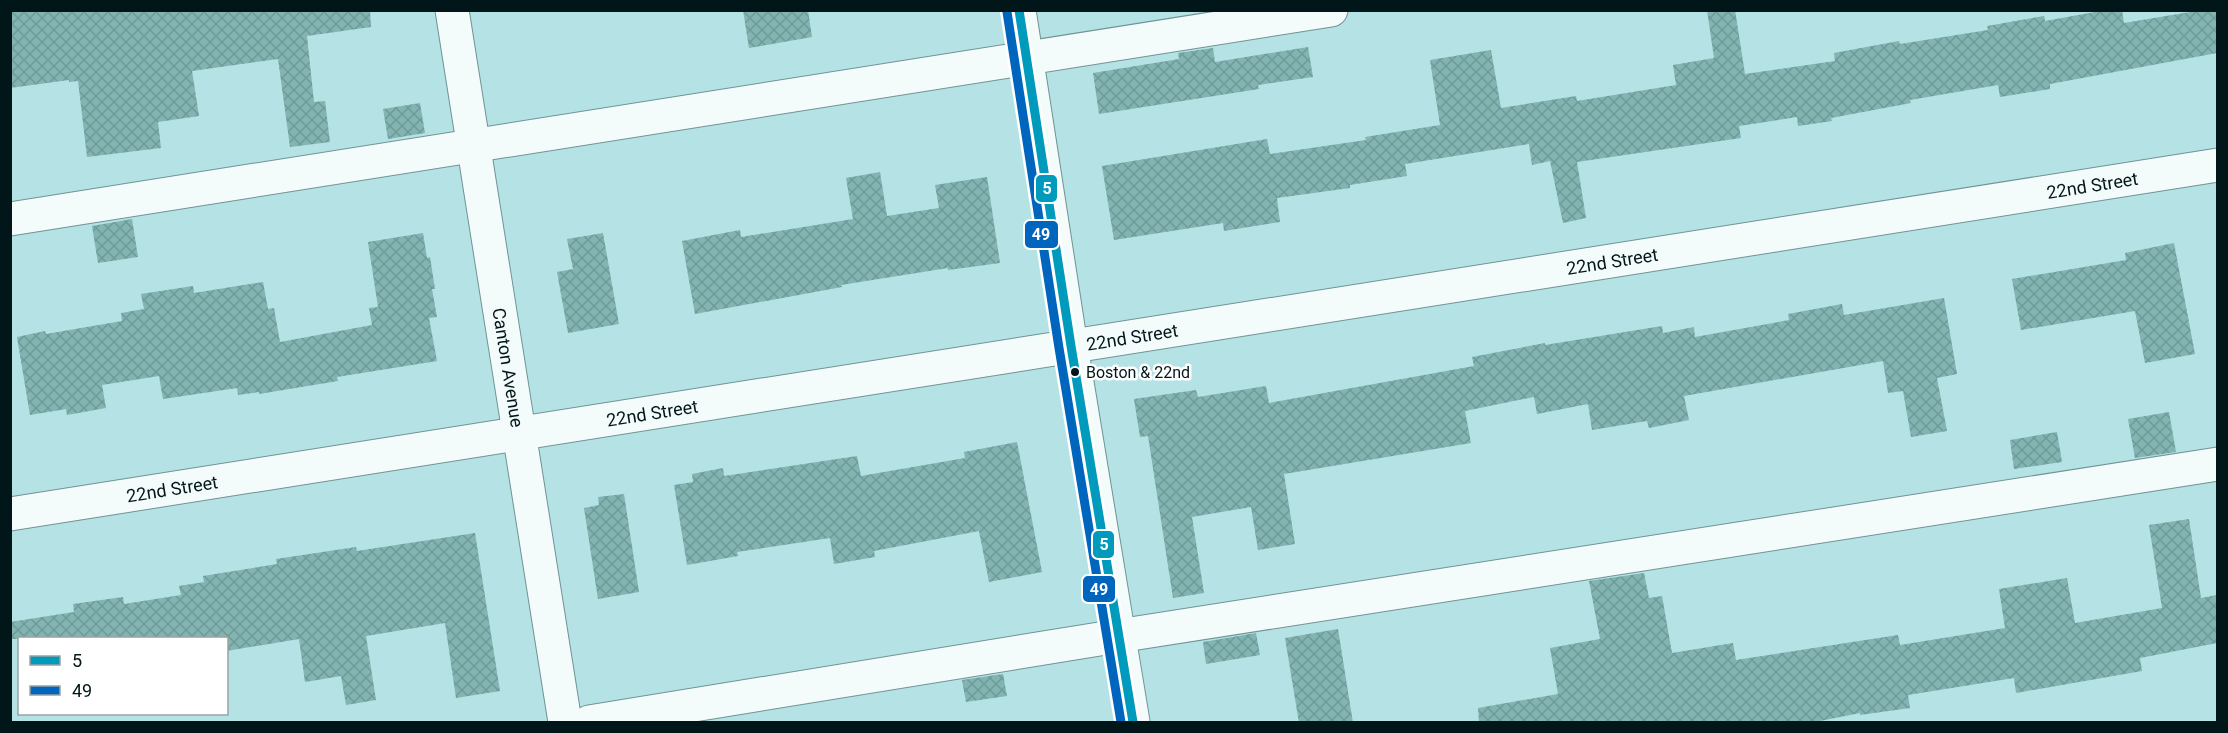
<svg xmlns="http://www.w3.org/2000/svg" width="2228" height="733" font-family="Roboto,sans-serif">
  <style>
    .building { fill: url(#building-cross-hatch) }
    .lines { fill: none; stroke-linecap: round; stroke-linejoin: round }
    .minor-casing { stroke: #719395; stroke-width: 35 }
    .minor { stroke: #f4fbfb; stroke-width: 33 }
    .bus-1-casing { stroke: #fff; stroke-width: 14 }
    .bus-2-casing { stroke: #fff; stroke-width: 14 }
    .bus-1 { stroke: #009abc; stroke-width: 9 }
    .bus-2 { stroke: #0065bd; stroke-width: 9 }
    .bus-dot { fill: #001618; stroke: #fff; stroke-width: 2 }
    .labels { text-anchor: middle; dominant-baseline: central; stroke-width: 5; stroke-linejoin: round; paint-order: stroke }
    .bus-label { font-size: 16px; fill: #001618; stroke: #fff; text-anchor: start }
    .street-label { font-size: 18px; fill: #001618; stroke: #fff }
    .line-badge { stroke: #fff; stroke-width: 2 }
    .badge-label { font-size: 16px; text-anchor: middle; font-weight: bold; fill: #fff }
  </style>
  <defs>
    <pattern id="building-cross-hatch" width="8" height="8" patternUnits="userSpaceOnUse" patternTransform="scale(1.5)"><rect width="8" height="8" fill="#82b4b2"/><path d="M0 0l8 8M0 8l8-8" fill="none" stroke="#6e9a98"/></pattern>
  </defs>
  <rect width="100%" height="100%" fill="#b4e2e5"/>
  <path class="building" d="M 10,10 L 370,10 L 371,27 L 307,36 L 314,102 L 325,101 L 330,142 L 290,147 L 278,59 L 192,71 L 199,116 L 158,122 L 161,148 L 87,157 L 78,81 L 69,82 L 69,80 L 10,88 Z
    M 743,10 L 808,10 L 812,37 L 749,48 Z
    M 1707,10 L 1735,10 L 1745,74 L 1835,61 L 1834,53 L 1899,41 L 1900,44 L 1988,30 L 1987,26 L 2044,16 L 2045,21 L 2106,10 L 2122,10 L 2124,23 L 2202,10 L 2217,10 L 2217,53 L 2050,84 L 2050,89 L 2000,97 L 1998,85 L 1910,100 L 1911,103 L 1831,118 L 1832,121 L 1798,126 L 1797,117 L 1739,126 L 1741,138 L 1577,162 L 1586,218 L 1563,223 L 1550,161 L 1532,165 L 1529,144 L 1405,164 L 1407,176 L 1350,185 L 1350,188 L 1277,198 L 1280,222 L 1224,231 L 1223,223 L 1114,240 L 1102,166 L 1267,139 L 1270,154 L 1366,140 L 1365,137 L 1440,125 L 1430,60 L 1491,50 L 1501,108 L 1576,96 L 1577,101 L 1676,85 L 1673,65 L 1714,58 Z
    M 1308,47 L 1313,77 L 1258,85 L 1259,89 L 1099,114 L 1093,73 L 1179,59 L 1178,53 L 1213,48 L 1215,62 Z
    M 420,103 L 425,133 L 388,139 L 383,109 Z
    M 880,172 L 887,216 L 939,208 L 935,185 L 987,177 L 1000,263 L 948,270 L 948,268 L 841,285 L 842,287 L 695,314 L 682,241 L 740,230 L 741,237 L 853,219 L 846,178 Z
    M 132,219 L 138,257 L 98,263 L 92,226 Z
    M 423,233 L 427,258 L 430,257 L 435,289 L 432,289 L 437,317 L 429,318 L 437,361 L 337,377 L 338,381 L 259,394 L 259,392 L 238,395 L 237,388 L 163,399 L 159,376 L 102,385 L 106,408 L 67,415 L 66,409 L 30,415 L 17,337 L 45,331 L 46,334 L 122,321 L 121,313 L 144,309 L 141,294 L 193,286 L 194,293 L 263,282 L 268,309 L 274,308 L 280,342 L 372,325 L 369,308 L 378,307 L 368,242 Z
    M 603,233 L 619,324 L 568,333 L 557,272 L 573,269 L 567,239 Z
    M 2174,243 L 2195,354 L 2145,363 L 2135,311 L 2021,330 L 2012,279 L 2126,260 L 2125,253 Z
    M 1944,298 L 1957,374 L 1937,378 L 1947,431 L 1911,437 L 1903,391 L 1888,393 L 1883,361 L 1684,396 L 1689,420 L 1649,428 L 1647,421 L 1592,430 L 1588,404 L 1537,414 L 1534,397 L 1465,411 L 1471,443 L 1284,474 L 1295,544 L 1258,550 L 1251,507 L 1192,517 L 1204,593 L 1173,598 L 1148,436 L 1140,437 L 1134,399 L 1196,390 L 1198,397 L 1266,386 L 1269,403 L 1474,366 L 1472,357 L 1545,343 L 1545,345 L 1662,326 L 1663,333 L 1694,327 L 1695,337 L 1789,320 L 1788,314 L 1842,304 L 1844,315 Z
    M 2169,412 L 2176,452 L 2135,458 L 2128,419 Z
    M 2057,432 L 2062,462 L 2014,469 L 2010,440 Z
    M 1017,442 L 1042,572 L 989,582 L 979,531 L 874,551 L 875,557 L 834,564 L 830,538 L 737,552 L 738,556 L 687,565 L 674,485 L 693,482 L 692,474 L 723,468 L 724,476 L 857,456 L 861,476 L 965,458 L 964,452 Z
    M 624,494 L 639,592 L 598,599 L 584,508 L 599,505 L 598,497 Z
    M 2189,519 L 2201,598 L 2217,595 L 2217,643 L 2140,658 L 2142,671 L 2016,693 L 2014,678 L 1908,695 L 1910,708 L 1860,715 L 1860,713 L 1810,723 L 1479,723 L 1478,708 L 1558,694 L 1550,648 L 1600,639 L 1589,581 L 1644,573 L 1649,598 L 1662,596 L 1672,653 L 1733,643 L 1736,660 L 1898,635 L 1900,645 L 2005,628 L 1999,589 L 2067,578 L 2075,623 L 2162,608 L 2149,525 Z
    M 475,533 L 500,691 L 456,698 L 445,623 L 366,636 L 376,700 L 346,705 L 341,676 L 305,682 L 299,639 L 226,651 L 226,639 L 10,639 L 10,622 L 74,612 L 73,604 L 123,597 L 124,604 L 181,595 L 179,586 L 204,582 L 203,576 L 277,564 L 276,559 L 356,547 L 357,551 Z
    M 1338,629 L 1353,723 L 1299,723 L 1285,638 Z
    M 1256,633 L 1260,655 L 1206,664 L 1203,642 Z
    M 1003,674 L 1007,696 L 966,702 L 962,680 Z"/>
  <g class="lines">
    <g class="minor-casing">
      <g id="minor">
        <path id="s1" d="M 452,10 L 565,722"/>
        <path d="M 1019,10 L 1071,346 L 1133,722"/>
        <path d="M 10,219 L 1331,10"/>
        <path id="s2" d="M 10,514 L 2218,165"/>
        <path d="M 589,722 L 1118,636 L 2218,464"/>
      </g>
    </g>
    <use href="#minor" class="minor"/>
    <g class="bus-1-casing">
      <path id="bus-1" d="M 1019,10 L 1071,346 L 1133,722"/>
    </g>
    <g class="bus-2-casing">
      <path id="bus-2" d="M 1007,12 L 1059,348 L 1121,722"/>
    </g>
    <use href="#bus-1" class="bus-1"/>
    <use href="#bus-2" class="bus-2"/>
  </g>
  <circle class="bus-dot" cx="1075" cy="372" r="5"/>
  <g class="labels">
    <g class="bus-label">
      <text x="1086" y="372">Boston &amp; 22nd</text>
    </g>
    <g class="street-label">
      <text stroke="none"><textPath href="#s2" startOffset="2108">22nd Street</textPath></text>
      <text stroke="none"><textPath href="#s2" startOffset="1622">22nd Street</textPath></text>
      <text stroke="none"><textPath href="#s2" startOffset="1136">22nd Street</textPath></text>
      <text stroke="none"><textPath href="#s1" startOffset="362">Canton Avenue</textPath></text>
      <text stroke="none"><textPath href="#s2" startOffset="650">22nd Street</textPath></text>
      <text stroke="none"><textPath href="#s2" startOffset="164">22nd Street</textPath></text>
    </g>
  </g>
  <g class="line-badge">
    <rect x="1035" y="174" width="23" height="29" rx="6" fill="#009abc"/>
    <rect x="1024" y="220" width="35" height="29" rx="6" fill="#0065bd"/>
    <rect x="1092" y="530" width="23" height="29" rx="6" fill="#009abc"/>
    <rect x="1082" y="575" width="34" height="28" rx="6" fill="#0065bd"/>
  </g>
  <g class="badge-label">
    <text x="1047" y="194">5</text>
    <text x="1041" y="240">49</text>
    <text x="1104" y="550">5</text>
    <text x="1099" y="595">49</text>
  </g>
  <rect width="2228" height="733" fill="none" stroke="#001618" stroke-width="24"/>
  <rect x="18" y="637" width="210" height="78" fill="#ffffff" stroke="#99a2a3" stroke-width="1.5"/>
  <rect x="30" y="656" width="30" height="9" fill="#009abc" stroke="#99a2a3" stroke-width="1.5"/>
  <text x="72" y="667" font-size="18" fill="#001618">5</text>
  <rect x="30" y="686" width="30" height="9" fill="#0065bd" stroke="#99a2a3" stroke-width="1.5"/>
  <text x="72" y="697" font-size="18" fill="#001618">49</text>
</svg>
